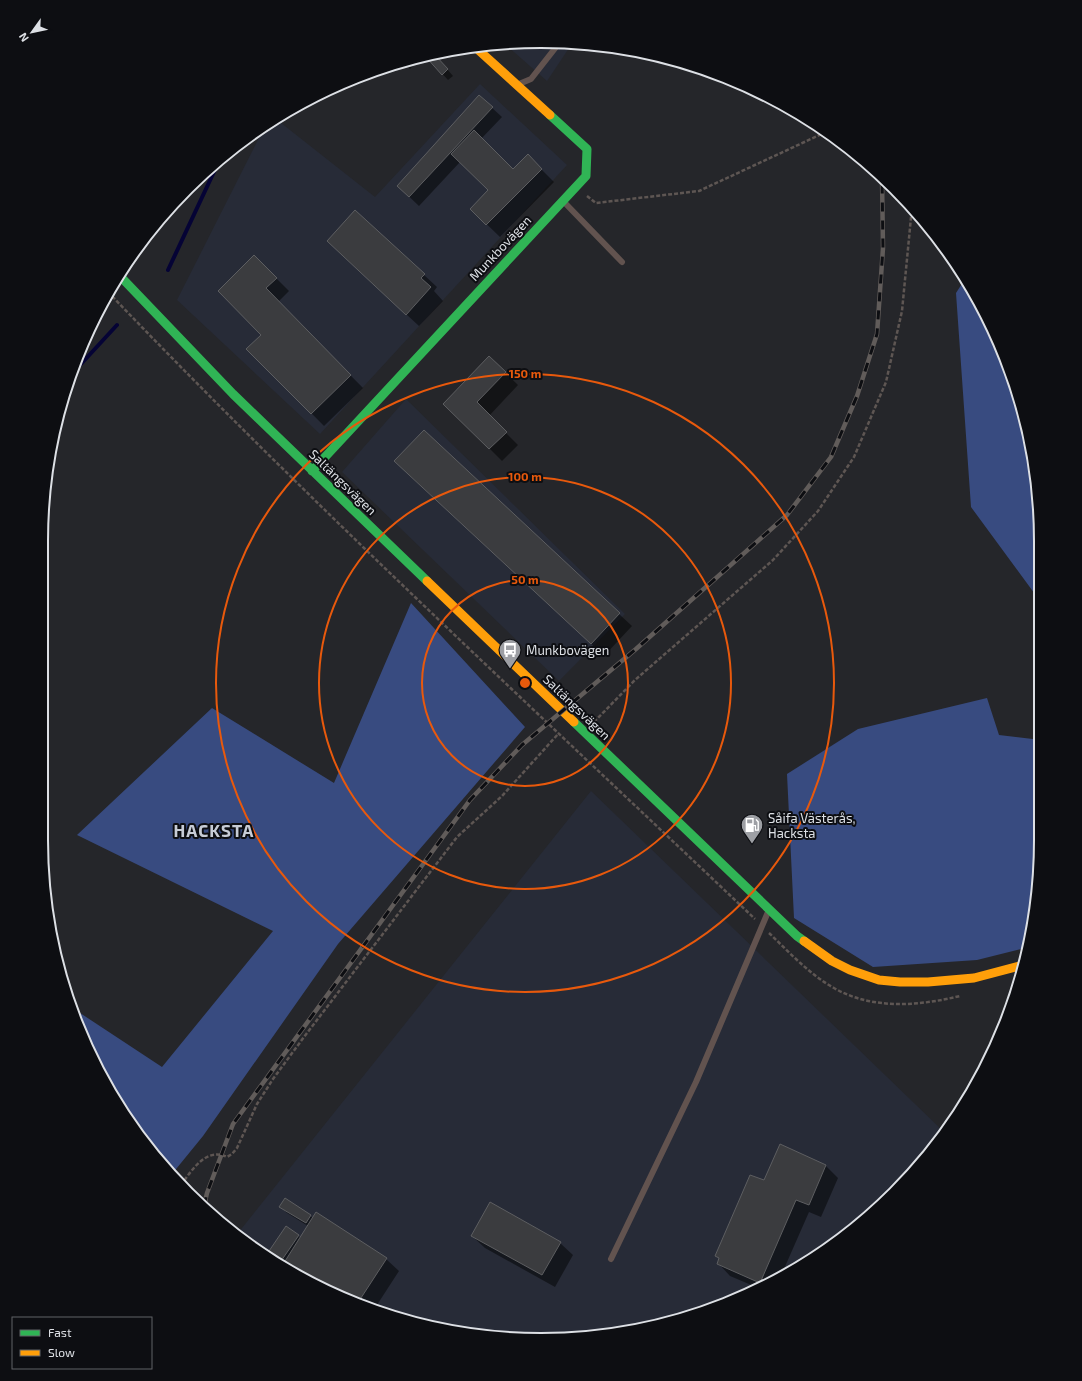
<svg xmlns="http://www.w3.org/2000/svg" width="1082" height="1381" font-family="'Exo 2',sans-serif">
  <style>
    .built { fill: #272b37 }
    .forest { fill: #384b80 }
    .shadow { fill: #0007 }
    .lines { fill: none; stroke-linecap: round; stroke-linejoin: round }
    .stream { stroke: #050335; stroke-width: 4 }
    .building { fill: #3b3c3f; stroke: #5d5e61 }
    .path { stroke: #5e5653; stroke-width: 2.5; stroke-dasharray: 4 2; stroke-linecap: butt }
    .lane { stroke: #62534f; stroke-width: 6 }
    .fast { stroke: #30b455; stroke-width: 9 }
    .slow { stroke: #ff9f0a; stroke-width: 9 }
    .rail-casing { stroke: #615c5a; stroke-width: 4.5 }
    .rail { stroke: #0d0e12; stroke-width: 3; stroke-dasharray: 9; stroke-linecap: butt }
    .ring { fill: none; stroke: #e8590c; stroke-width: 2 }
    .labels { text-anchor: middle; dominant-baseline: central; stroke-width: 4; stroke-linejoin: round; paint-order: stroke }
    .street-label { font-size: 13px; fill: #dde0e5; stroke: #0d0e12 }
    .poi-label { font-size: 13px; fill: #dde0e5; stroke: #0d0e12; text-anchor: start }
    .district-label { font-size: 17px; font-weight: bold; letter-spacing: 1px; fill: #c7ccd6; stroke: #0d0e12 }
    .rim { fill: none; stroke: #dde0e5; stroke-width: 2 }
    .centre { fill: #e8590c; stroke: #0d0e12; stroke-width: 2 }
    .ring-label { font-size: 12px; text-anchor: middle; font-weight: bold; fill: #e8590c; stroke: #0d0e12; stroke-width: 4; stroke-linejoin: round; paint-order: stroke }
  </style>
  <rect width="100%" height="100%" fill="#25262a"/>
  <path class="built" d="M 573,42 L 547,81 L 505,44 Z
    M 480,84 L 567,165 L 320,434 L 177,300 L 264,128 L 276,119 L 375,197 Z
    M 406,399 L 625,614 L 559,681 L 342,472 Z
    M 591,791 L 944,1132 L 871,1216 L 791,1273 L 671,1323 L 541,1340 L 412,1323 L 291,1273 L 238,1233 Z"/>
  <path class="forest" d="M 965,279 L 974,291 L 1015,381 L 1040,508 L 1040,601 L 971,507 L 956,293 Z
    M 411,603 L 525,727 L 338,944 L 203,1136 L 172,1174 L 108,1090 L 74,1009 L 162,1067 L 273,931 L 77,835 L 212,708 L 334,783 Z
    M 987,698 L 999,735 L 1041,740 L 1041,840 L 1031,937 L 1029,947 L 977,960 L 873,967 L 794,918 L 787,774 L 858,729 Z"/>
  <path class="shadow" d="M 435,55 L 453,76 L 448,80 L 427,57 Z
    M 421,58 L 410,69 L 403,62 Z
    M 479,96 L 502,117 L 481,139 L 513,171 L 528,156 L 554,182 L 500,237 L 471,209 L 490,190 L 460,162 L 419,206 L 398,186 Z
    M 355,211 L 437,287 L 434,291 L 443,301 L 419,326 L 340,253 Z
    M 254,256 L 289,291 L 278,302 L 363,388 L 324,426 L 248,349 L 262,335 Z
    M 489,357 L 518,385 L 489,416 L 518,445 L 502,461 L 444,403 Z
    M 408,474 L 619,614 L 632,626 L 604,656 Z
    M 780,1146 L 826,1166 L 838,1178 L 821,1217 L 809,1212 L 780,1278 L 756,1287 L 730,1276 L 718,1263 L 720,1259 L 716,1255 L 764,1182 Z
    M 281,1207 L 310,1216 L 313,1218 L 386,1259 L 399,1271 L 375,1308 L 291,1273 L 267,1255 L 286,1227 L 301,1238 L 308,1226 L 287,1213 Z
    M 472,1236 L 560,1243 L 573,1255 L 555,1287 L 485,1248 Z"/>
  <g class="lines">
    <path class="stream" d="M 168,270 L 220,159
      M 69,377 L 117,325"/>
  </g>
  <path class="building" d="M 435,55 L 448,69 L 442,75 L 426,57 Z
    M 479,95 L 493,107 L 409,197 L 397,186 Z
    M 474,130 L 513,169 L 528,154 L 542,169 L 486,225 L 470,209 L 488,190 L 451,154 Z
    M 355,210 L 425,274 L 421,278 L 431,287 L 406,315 L 327,241 Z
    M 254,255 L 277,278 L 266,288 L 351,375 L 311,414 L 246,349 L 261,335 L 218,291 Z
    M 489,356 L 506,372 L 477,402 L 507,432 L 489,449 L 443,404 Z
    M 424,430 L 620,613 L 591,644 L 394,461 Z
    M 780,1144 L 826,1165 L 809,1205 L 796,1200 L 760,1283 L 717,1264 L 719,1258 L 715,1256 L 750,1175 L 764,1180 Z
    M 285,1198 L 311,1215 L 306,1223 L 279,1207 Z
    M 490,1202 L 561,1242 L 542,1275 L 471,1236 Z
    M 316,1212 L 387,1258 L 359,1301 L 291,1273 L 282,1266 Z
    M 286,1226 L 299,1235 L 279,1264 L 267,1254 Z"/>
  <g class="lines">
    <path class="path" d="M 587,196 L 596,203 L 699,191 L 826,132
      M 108,292 C 316,509 537,712 755,919
      M 594,722 L 635,680 L 773,560 L 818,511 L 854,457 L 886,382 L 902,311 L 912,207
      M 769,933 C 789,952 809,974 834,988 C 872,1010 919,1006 960,996
      M 181,1185 C 192,1170 206,1147 227,1157 L 232,1154 L 237,1148 L 257,1104 L 273,1079 L 304,1037 L 457,837 L 502,796 L 559,733"/>
    <path class="lane" d="M 519,84 L 531,79 L 560,42
      M 564,202 L 622,262
      M 611,1259 L 696,1082 L 768,912"/>
    <path class="fast" d="M 119,275 L 233,394 L 427,581
      M 312,471 L 586,176 L 587,149 L 550,115
      M 574,722 L 797,936 L 804,941"/>
    <path class="slow" d="M 474,46 L 550,115
      M 427,581 L 574,722
      M 804,941 L 832,961 L 850,970 L 879,980 L 900,982 L 928,982 L 974,978 L 1023,965"/>
    <g class="rail-casing">
      <path id="rail" d="M 204,1206 L 207,1193 L 233,1124 L 470,800 L 522,745 L 636,649 L 787,515 L 831,457 L 857,396 L 877,334 L 883,248 L 882,178"/>
    </g>
    <use href="#rail" class="rail"/>
  </g>
  <g class="ring">
    <circle cx="525" cy="683" r="103"/>
    <circle cx="525" cy="683" r="206"/>
    <circle cx="525" cy="683" r="309"/>
  </g>
  <defs>
    <g id="bus-pin" transform="scale(1.15)"><path d="M0 17L-7.5 6A9.5 9.5 0 1 1 7.5 6Z" fill="#9d9fa4" stroke="#0d0e12"/><path d="M-5-6H5V4H4V6H2V4H-2V6H-4V4H-5ZM-3.5-4V0h7V-4ZM-3.5 1.2v1.5H-2V1.2ZM2 1.2v1.5H3.5V1.2Z" fill="#fff"/></g>
    <g id="fuel-pin" transform="scale(1.15)"><path d="M0 17L-7.5 6A9.5 9.5 0 1 1 7.5 6Z" fill="#9d9fa4" stroke="#0d0e12"/><path d="M-5.5-6h7V0h2V4h1.3V-2.5L3-4.5l.8-.8L6-3V5H2.5V1h-1V6h-7ZM-4.2-4.7v3.2H.2V-4.7Z" fill="#fff"/></g>
  </defs>
  <g fill-rule="evenodd">
    <use href="#bus-pin" x="510" y="650"/>
    <use href="#fuel-pin" x="752" y="825"/>
  </g>
  <g class="labels">
    <g class="street-label">
      <text transform="translate(500 248) rotate(-47)">Munkbovägen</text>
      <text transform="translate(343 482) rotate(44)">Saltängsvägen</text>
      <text transform="translate(577 707) rotate(44)">Saltängsvägen</text>
    </g>
    <g class="poi-label">
      <text x="526" y="650">Munkbovägen</text>
      <text x="768" y="818">Såifa Västerås,<tspan x="768" dy="15">Hacksta</tspan></text>
    </g>
    <g class="district-label">
      <text x="214" y="830">HACKSTA</text>
    </g>
  </g>
  <path d="M0 0H1082V1381H0ZM541 48H541A493 493 0 0 1 1034 541V840A493 493 0 0 1 541 1333H541A493 493 0 0 1 48 840V541A493 493 0 0 1 541 48Z" fill="#0d0e12" fill-rule="evenodd"/>
  <path class="rim" d="M541 48H541A493 493 0 0 1 1034 541V840A493 493 0 0 1 541 1333H541A493 493 0 0 1 48 840V541A493 493 0 0 1 541 48Z"/>
  <circle cx="525" cy="683" r="6" class="centre"/>
  <g class="ring-label">
    <text x="525" y="378">150 m</text>
    <text x="525" y="481">100 m</text>
    <text x="525" y="584">50 m</text>
  </g>
  <rect x="12" y="1317" width="140" height="52" fill="#0d0e12" stroke="#606266"/>
  <rect x="20" y="1330" width="20" height="6" fill="#30b455" stroke="#606266"/>
  <text x="48" y="1337" font-size="12" fill="#dde0e5">Fast</text>
  <rect x="20" y="1350" width="20" height="6" fill="#ff9f0a" stroke="#606266"/>
  <text x="48" y="1357" font-size="12" fill="#dde0e5">Slow</text>
  <g transform="translate(32 32) rotate(237)" stroke="#0d0e12" stroke-width="3" paint-order="stroke">
  <path d="M0-3L7 15L0 10L-7 15Z" fill="#dde0e5"/>
  <text y="-6" font-size="11" font-weight="bold" text-anchor="middle" fill="#dde0e5">N</text>
  </g>
</svg>
